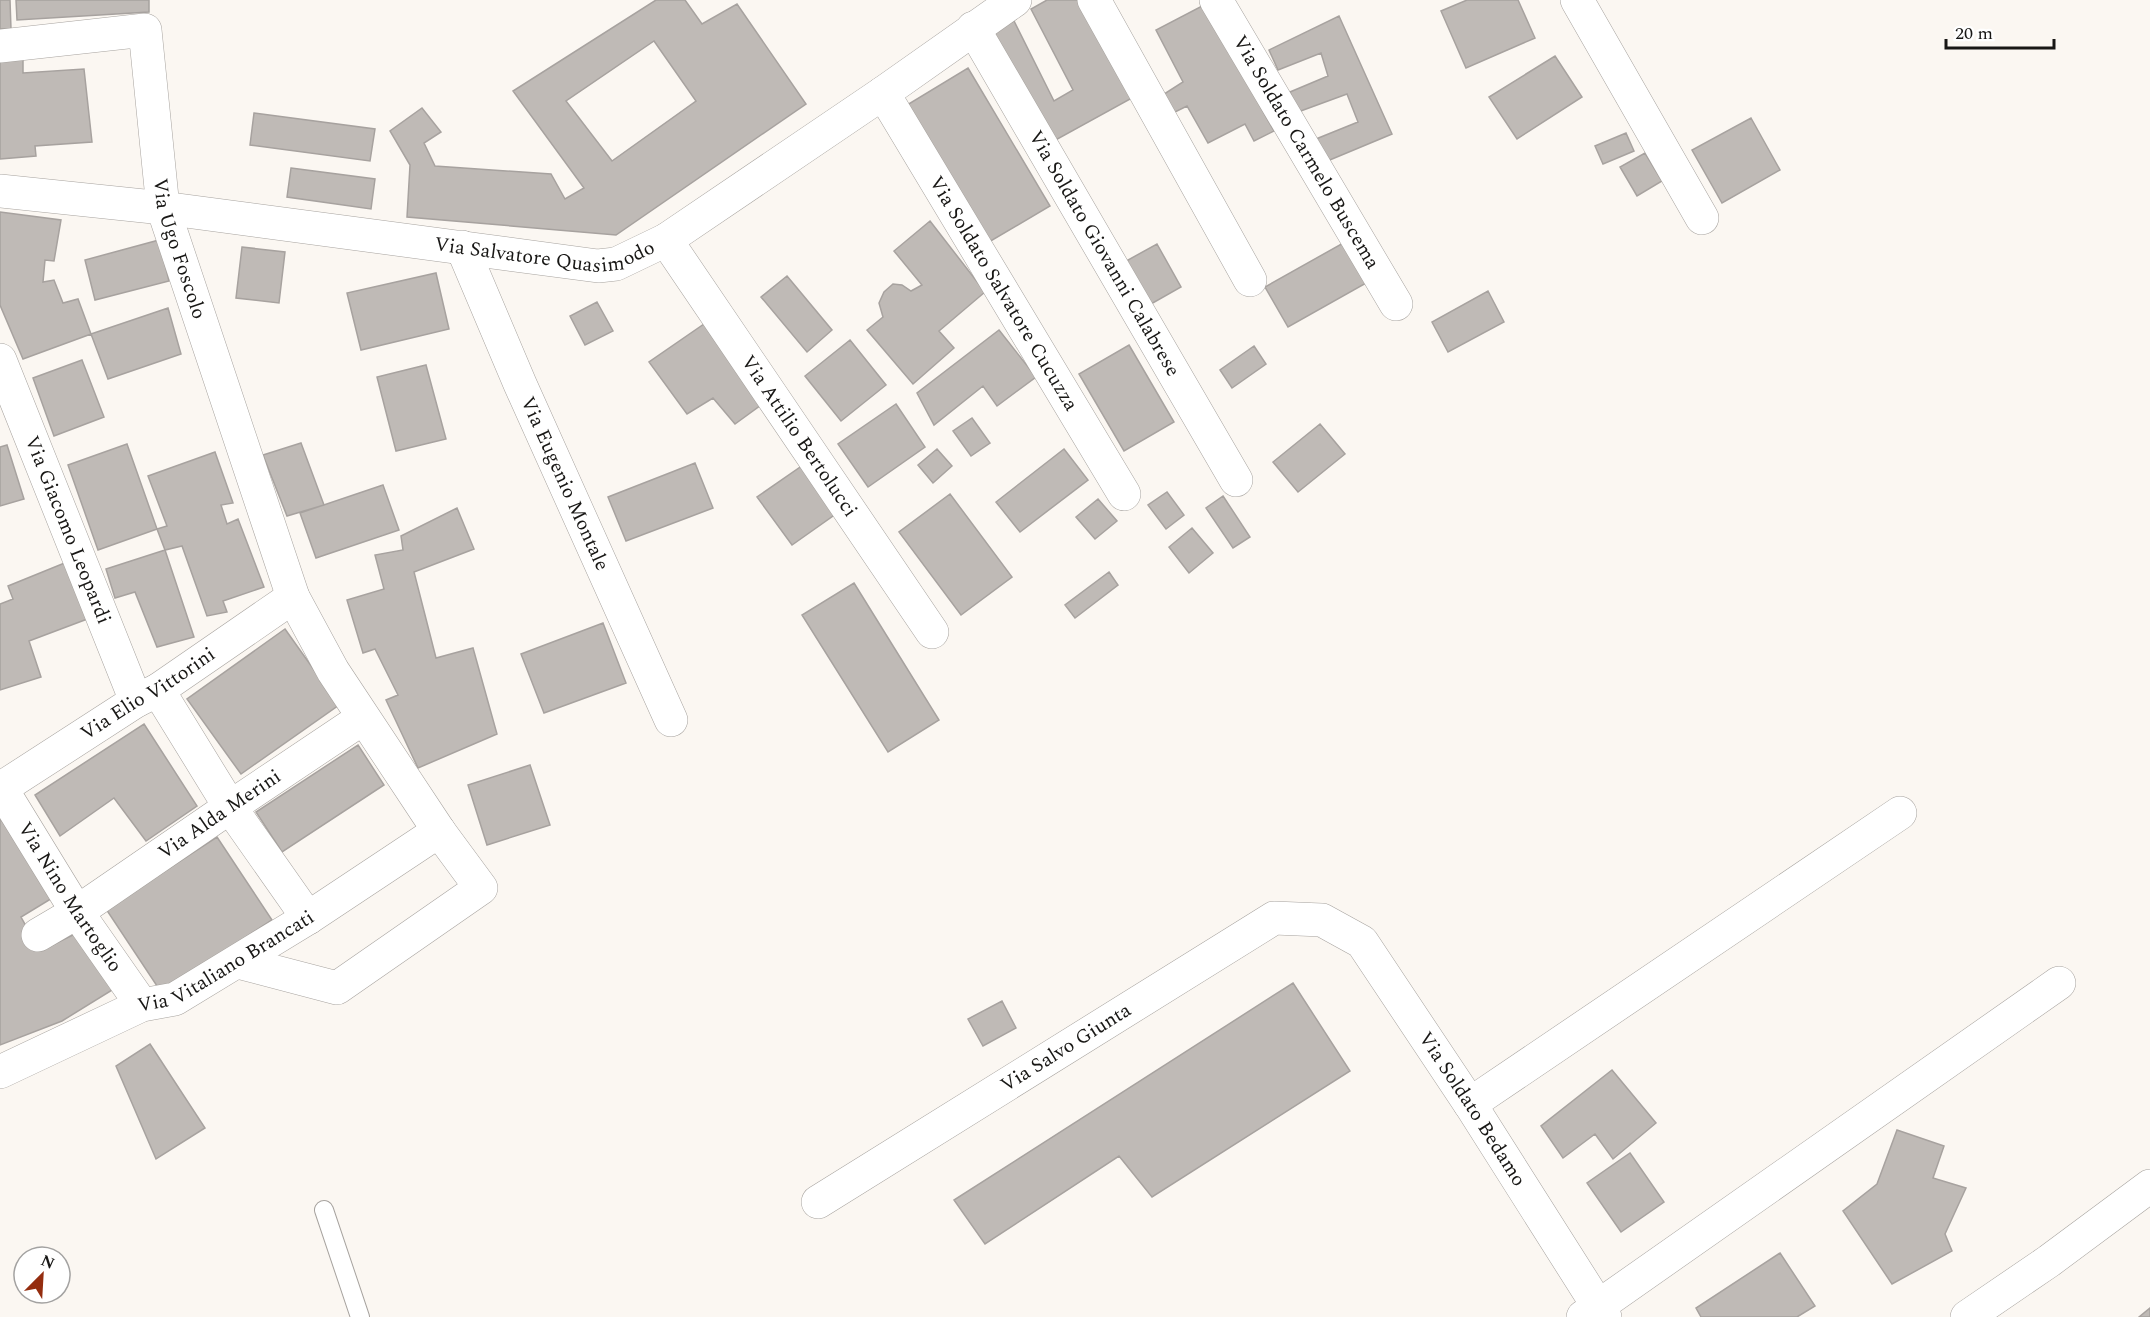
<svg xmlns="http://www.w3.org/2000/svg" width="2150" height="1317" font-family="Spectral,serif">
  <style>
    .building { fill: #bfbab6; stroke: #a7a29f; stroke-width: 1.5; fill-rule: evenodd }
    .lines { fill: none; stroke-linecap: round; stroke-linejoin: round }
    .lane-casing { stroke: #a7a39f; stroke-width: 20 }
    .street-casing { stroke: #a7a39f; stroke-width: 34 }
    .lane { stroke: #fff; stroke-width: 18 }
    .street { stroke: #fff; stroke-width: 33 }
    .labels { text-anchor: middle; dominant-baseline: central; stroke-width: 6; stroke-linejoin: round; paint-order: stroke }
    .street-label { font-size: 20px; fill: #181715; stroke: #fff }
  </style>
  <rect width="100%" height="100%" fill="#fbf7f2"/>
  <path class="building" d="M 0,0 L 10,0 L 11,29 L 0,29 Z
    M 16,0 L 149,0 L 149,12 L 17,20 Z
    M 656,0 L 685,0 L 702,24 L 737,4 L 806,104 L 616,235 L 407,217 L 410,165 L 390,131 L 422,108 L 441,132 L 424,143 L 435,166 L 551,174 L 565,199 L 584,188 L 513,91 ZM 654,41 L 696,101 L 612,161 L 566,101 Z
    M 1047,0 L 1077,0 L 1132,98 L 1052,142 L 990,31 L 1014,21 L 1054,101 L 1073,90 L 1031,9 Z
    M 1467,0 L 1518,0 L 1535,38 L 1466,68 L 1441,11 Z
    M 1204,5 L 1274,131 L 1254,141 L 1245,124 L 1208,143 L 1187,106 L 1171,114 L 1161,96 L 1183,82 L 1156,30 Z
    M 1339,16 L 1392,134 L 1325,162 L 1316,139 L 1358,122 L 1347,94 L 1298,112 L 1290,92 L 1328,76 L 1321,53 L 1278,70 L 1269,50 Z
    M 23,55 L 23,73 L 84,69 L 92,142 L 35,146 L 36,156 L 0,159 L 0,57 Z
    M 1555,56 L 1582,97 L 1517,139 L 1489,97 Z
    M 968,68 L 1050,206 L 989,242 L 907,105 Z
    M 254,113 L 375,129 L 370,161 L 250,145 Z
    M 1751,118 L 1780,170 L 1722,203 L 1692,150 Z
    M 1626,133 L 1634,151 L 1603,164 L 1595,146 Z
    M 1645,153 L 1662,181 L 1637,196 L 1620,167 Z
    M 291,168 L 375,179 L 371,209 L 287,197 Z
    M 0,212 L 61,220 L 54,261 L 45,260 L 43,282 L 54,280 L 63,303 L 78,299 L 91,334 L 23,359 L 0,305 Z
    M 930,221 L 985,292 L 939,331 L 954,348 L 913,384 L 867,330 L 883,317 L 879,303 L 884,292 L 893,284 L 902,285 L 911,291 L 922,285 L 894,251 Z
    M 159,240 L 169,281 L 95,300 L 85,260 Z
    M 1345,242 L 1368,282 L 1288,327 L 1265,287 Z
    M 1157,244 L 1181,287 L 1144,308 L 1119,265 Z
    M 242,247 L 285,252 L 279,303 L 236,298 Z
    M 436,273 L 449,329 L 361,350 L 347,293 Z
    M 787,276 L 832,330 L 807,352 L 761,297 Z
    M 1488,291 L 1504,322 L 1448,352 L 1432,322 Z
    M 597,302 L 613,331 L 585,345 L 570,316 Z
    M 168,308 L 181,354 L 108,379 L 91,334 Z
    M 704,324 L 761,405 L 735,424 L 713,398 L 687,414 L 649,362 Z
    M 999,330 L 1036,377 L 997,406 L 983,386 L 934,425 L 917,393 Z
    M 850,340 L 886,385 L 841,421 L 805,376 Z
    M 1129,345 L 1174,422 L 1124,451 L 1079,374 Z
    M 1254,346 L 1266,364 L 1232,388 L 1220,370 Z
    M 82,360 L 104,417 L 54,436 L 33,378 Z
    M 426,365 L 446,439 L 396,451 L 377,377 Z
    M 896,404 L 925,447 L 868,487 L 838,444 Z
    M 972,418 L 990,443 L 971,456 L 953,431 Z
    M 1320,424 L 1345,454 L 1298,492 L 1273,462 Z
    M 301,443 L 324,505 L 287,516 L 263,455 Z
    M 127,444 L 157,529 L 98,550 L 68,465 Z
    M 7,445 L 24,499 L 0,506 L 0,447 Z
    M 937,449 L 952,466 L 933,483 L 918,465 Z
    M 1064,449 L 1088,480 L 1020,532 L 996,502 Z
    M 215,452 L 233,503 L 221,505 L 227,524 L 238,519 L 264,587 L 223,601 L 227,612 L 207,616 L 182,546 L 165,550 L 157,529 L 167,526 L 148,476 Z
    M 695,463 L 713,508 L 626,541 L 608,497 Z
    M 806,463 L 840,511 L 792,545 L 757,497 Z
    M 383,485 L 399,530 L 316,558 L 300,513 Z
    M 1167,492 L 1184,515 L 1166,529 L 1148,505 Z
    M 950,494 L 1012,577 L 961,615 L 899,532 Z
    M 1223,496 L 1250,537 L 1233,548 L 1206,508 Z
    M 1098,499 L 1117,521 L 1095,539 L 1076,517 Z
    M 457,508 L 474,549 L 414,572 L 436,658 L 473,648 L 497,734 L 418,768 L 386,700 L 398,695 L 375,649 L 363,653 L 347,600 L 384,589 L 375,555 L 403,550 L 401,536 Z
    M 1192,528 L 1213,553 L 1189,573 L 1169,547 Z
    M 165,550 L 194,637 L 157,647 L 135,592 L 115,598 L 106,569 Z
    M 67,562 L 90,618 L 29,641 L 41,677 L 0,690 L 0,604 L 13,599 L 8,586 Z
    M 1109,572 L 1118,585 L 1075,618 L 1065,605 Z
    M 854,583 L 939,720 L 888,752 L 802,615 Z
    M 603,623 L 626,683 L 544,713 L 521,654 Z
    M 285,629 L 339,705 L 241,774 L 187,699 Z
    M 144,724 L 197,806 L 146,841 L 114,798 L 60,836 L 35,795 Z
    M 358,745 L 384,785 L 282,852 L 256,812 Z
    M 530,765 L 550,825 L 487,845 L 468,785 Z
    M 0,818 L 54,897 L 21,917 L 40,951 L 79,932 L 117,987 L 62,1021 L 0,1045 Z
    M 217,837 L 272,920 L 161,992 L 106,909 Z
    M 1293,983 L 1350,1071 L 1152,1197 L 1119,1156 L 985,1244 L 954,1200 Z
    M 1002,1001 L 1016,1028 L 983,1046 L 968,1019 Z
    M 150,1044 L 205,1128 L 156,1159 L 116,1066 Z
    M 1612,1070 L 1656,1123 L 1613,1159 L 1595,1134 L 1563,1158 L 1541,1126 Z
    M 1897,1130 L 1944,1146 L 1933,1178 L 1966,1188 L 1945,1234 L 1952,1251 L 1892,1284 L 1843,1211 L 1877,1184 Z
    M 1630,1153 L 1664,1202 L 1621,1232 L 1587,1183 Z
    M 1780,1253 L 1815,1306 L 1797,1317 L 1701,1317 L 1696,1308 Z
    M 2150,1308 L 2150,1317 L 2139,1317 Z"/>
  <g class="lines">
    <g class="lane-casing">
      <path id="lane" d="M 324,1210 L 360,1317"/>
    </g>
    <g class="street-casing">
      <g id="street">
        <path d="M 1094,0 L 1250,280"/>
        <path id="s1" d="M 1216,0 L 1396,304"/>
        <path d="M 1577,0 L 1702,218"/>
        <path id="s2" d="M 973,28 L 1236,480"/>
        <path id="s3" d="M 0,46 L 145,30 L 163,208 L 293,597 L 333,671 L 439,831 L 481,888 L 337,988 L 238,962"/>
        <path id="s4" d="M 883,93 L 1124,494"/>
        <path id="s5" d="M 0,191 L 163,208 L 598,266 L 616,264 L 666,240 L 883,93 L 1015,0"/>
        <path id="s6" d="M 666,240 L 932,632"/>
        <path id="s7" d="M 462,247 L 520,384 L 671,720"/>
        <path id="s8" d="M 0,360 L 136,701"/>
        <path d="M 158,690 L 230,807 L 308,918"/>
        <path id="s9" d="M 1,788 L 77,912 L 142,1005"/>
        <path id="s10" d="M 0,789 L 136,701 L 158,690 L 293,597"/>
        <path id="s11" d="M 38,935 L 77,912 L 230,807 L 363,718"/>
        <path id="s12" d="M 0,1072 L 142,1005 L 175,999 L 308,918 L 439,831"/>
        <path d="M 1470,1104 L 1900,813"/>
        <path id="s13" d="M 818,1202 L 1274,918 L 1322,920 L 1362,942 L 1470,1104 L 1605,1317"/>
        <path d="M 1583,1317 L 2059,983"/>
        <path d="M 1967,1317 L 2049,1261 L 2150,1186"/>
      </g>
    </g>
    <use href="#lane" class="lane"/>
    <use href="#street" class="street"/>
  </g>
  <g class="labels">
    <g class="street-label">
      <text stroke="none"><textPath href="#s1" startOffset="177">Via Soldato Carmelo Buscema</textPath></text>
      <text stroke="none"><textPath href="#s5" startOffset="550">Via Salvatore Quasimodo</textPath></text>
      <text stroke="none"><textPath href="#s3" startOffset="368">Via Ugo Foscolo</textPath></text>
      <text stroke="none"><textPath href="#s2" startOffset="261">Via Soldato Giovanni Calabrese</textPath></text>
      <text stroke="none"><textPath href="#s4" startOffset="234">Via Soldato Salvatore Cucuzza</textPath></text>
      <text stroke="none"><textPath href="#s6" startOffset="237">Via Attilio Bertolucci</textPath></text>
      <text stroke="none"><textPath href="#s7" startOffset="258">Via Eugenio Montale</textPath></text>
      <text stroke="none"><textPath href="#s8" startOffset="183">Via Giacomo Leopardi</textPath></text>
      <text stroke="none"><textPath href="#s10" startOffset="176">Via Elio Vittorini</textPath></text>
      <text stroke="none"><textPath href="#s11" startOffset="218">Via Alda Merini</textPath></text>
      <text stroke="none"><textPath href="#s9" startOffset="129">Via Nino Martoglio</textPath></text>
      <text stroke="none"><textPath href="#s12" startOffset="252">Via Vitaliano Brancati</textPath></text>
      <text stroke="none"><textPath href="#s13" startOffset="292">Via Salvo Giunta</textPath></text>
      <text stroke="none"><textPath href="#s13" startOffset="831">Via Soldato Bedamo</textPath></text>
    </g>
  </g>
  <g transform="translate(42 1275) rotate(24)"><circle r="28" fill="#ffffff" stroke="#a3a2a1" stroke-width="1.5"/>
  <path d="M0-4.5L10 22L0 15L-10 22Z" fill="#942d0f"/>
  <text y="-9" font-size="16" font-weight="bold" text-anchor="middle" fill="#181715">N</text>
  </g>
  <path d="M1946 39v9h108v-9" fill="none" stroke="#181715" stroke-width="3"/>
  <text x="1955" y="39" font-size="18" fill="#181715" stroke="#ffffff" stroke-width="4.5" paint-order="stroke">20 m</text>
</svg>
